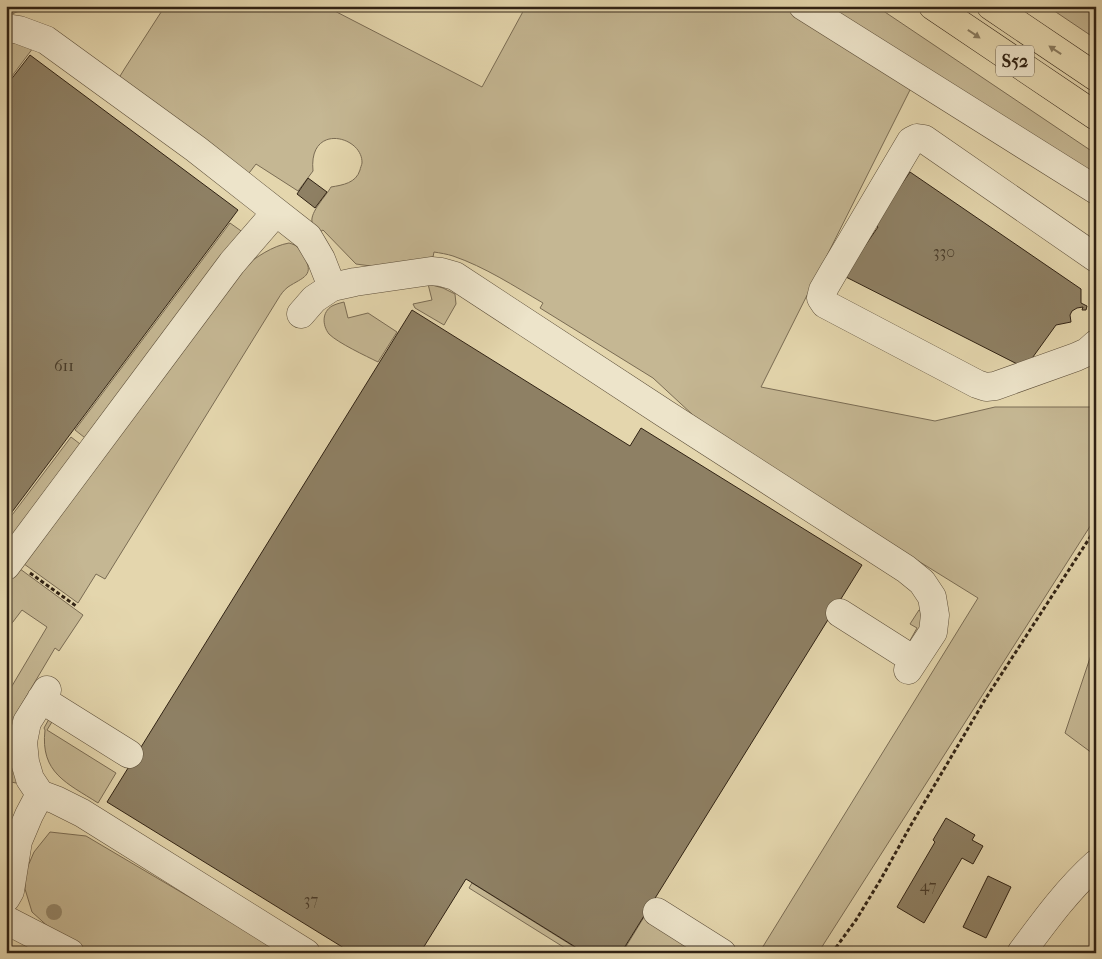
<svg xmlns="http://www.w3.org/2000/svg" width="1102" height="959" font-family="'IM FELL French Canon',serif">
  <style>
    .green { fill: #c5b793; stroke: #7a6c54 }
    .building { fill: #8e8064; stroke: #302214 }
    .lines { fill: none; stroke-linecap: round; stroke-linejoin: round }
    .minor-casing { stroke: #5d4f3a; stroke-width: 29 }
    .highway-casing { stroke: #302214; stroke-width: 29 }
    .path { stroke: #302214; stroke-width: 3; stroke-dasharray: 4 2.5; stroke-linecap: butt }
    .minor { stroke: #ede4ca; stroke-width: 28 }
    .highway { stroke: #e4d6ad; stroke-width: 28 }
    .tree { fill: #95876a }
    .oneway { fill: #8a7c60 }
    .labels { text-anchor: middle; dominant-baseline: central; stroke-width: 4; stroke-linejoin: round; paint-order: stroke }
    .number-label { font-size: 16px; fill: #483a28 }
    .shield { fill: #ede4ca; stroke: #695c4b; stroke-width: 1 }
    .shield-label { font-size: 18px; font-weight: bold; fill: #302214 }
  </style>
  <rect width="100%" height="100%" fill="#e4d6ad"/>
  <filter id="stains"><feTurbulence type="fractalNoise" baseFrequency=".004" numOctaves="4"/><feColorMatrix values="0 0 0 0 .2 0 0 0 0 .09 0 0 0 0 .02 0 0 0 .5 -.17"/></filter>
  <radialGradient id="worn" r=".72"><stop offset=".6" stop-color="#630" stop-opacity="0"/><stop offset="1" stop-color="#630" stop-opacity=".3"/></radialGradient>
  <path class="green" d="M 6,6 L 27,6 L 29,7 L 7,16 Z
    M 165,6 L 325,6 L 482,87 L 526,6 L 784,6 L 912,86 L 761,387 L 935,421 L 995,407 L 1096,407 L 1096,517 L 818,953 L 759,953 L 978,598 L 744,453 L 707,428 L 653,378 L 540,308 L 543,303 C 514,286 485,267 453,256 C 447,254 440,253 434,252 L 433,257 L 378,267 L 356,264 L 323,230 L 318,233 C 316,229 313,226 312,222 C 310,212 326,196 331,187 C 343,185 356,183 360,170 C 360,169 362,164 362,163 C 363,136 308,122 313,171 L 298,191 L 256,164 L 246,177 L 117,81 L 125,68 Z
    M 823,6 L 876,6 L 1096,154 L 1096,175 Z
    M 1047,6 L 1096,6 L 1096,39 Z
    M 6,39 L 33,48 L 9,80 L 6,78 Z
    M 230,223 L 244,233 L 89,441 L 75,430 Z
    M 289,243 C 297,245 299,248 303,255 C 316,276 303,277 288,287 C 284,290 281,294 278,299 L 105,579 L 96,574 L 78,603 L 20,561 L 243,267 C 257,257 272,246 289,243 Z
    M 428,284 L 443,288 L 455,294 L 456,304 L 444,325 L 415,308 L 413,304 L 432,300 Z
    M 344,302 L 348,318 L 368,313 L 397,332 L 378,362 C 366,356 338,343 329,334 C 322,325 322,312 332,306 C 336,304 340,303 344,302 Z
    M 71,437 L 84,447 L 6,552 L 6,523 Z
    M 16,566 L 83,615 L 59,651 L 55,648 L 10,724 L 8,737 L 8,754 L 6,753 L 6,696 L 47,627 L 22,610 L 6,631 L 6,579 Z
    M 919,610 L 922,611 L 921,635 L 908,644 L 917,628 L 910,624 Z
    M 1096,640 L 1096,756 L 1065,733 Z
    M 55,717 L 47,730 L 116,773 L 98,803 C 67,783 40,773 45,730 L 44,728 L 49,719 Z
    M 6,759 L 10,761 L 13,772 L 18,777 L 16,783 L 6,781 Z
    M 50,832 L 86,836 L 284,953 L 88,953 L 53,931 L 32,912 L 25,889 L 25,873 L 34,852 Z
    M 472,883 L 584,953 L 573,953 L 469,888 Z
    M 644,917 L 685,940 L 690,946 L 692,953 L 622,953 Z"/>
  <path class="building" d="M 30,55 L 238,210 L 6,520 L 6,86 Z
    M 910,172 L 1081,289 L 1081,303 L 1087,306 L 1086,310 L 1082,310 L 1083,307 L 1077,308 L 1072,311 L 1070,315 L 1071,322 L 1056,325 L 1025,368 L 844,276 L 878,227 L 874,224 Z
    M 308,178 L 327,192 L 315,208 L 297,194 Z
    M 412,310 L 630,446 L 641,428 L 862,565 L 621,953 L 585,953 L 466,879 L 420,953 L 352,953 L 107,802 Z
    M 946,818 L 975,835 L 972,840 L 983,846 L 973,864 L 962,858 L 924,923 L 897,907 L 935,842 L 933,840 Z
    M 988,876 L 1011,887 L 986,938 L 963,927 Z"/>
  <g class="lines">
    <g class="minor-casing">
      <path id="minor" d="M 803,6 L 1096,190
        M 6,28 L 19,30 L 46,40 L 196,149 L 308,237 L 321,259 L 332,287
        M 1096,258 L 924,139 L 917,138 L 911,141 L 834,271 L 823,290 L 821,298 L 825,304 L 977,384 L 986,387 L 995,386 L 1076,357 L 1087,352 L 1096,344
        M 301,314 L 314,299 L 332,287 L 355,282 L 431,271 L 441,272 L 455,276 L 664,413 L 906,569 L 922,582 L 932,597 L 935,615 L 933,632 L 908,670
        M 6,566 L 232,263 L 276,212
        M 840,613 L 914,660
        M 41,699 L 129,754
        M 40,794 L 56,800 L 82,813 L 306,953
        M 6,898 L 10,891 L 18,841 L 29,815 L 40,794 L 30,779 L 25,762 L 23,742 L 27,722 L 47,690
        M 657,912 L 722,953
        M 6,920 L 70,953
        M 1021,953 C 1044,922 1067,890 1096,864"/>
    </g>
    <g class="highway-casing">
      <path id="highway" d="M 933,6 L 1096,116
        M 991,6 L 1096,77"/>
    </g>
    <path class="path" d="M 30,573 L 76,606
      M 832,953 L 856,920 L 881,879 L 911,825 L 986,698 L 1096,528"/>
    <use href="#minor" class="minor"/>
    <use href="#highway" class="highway"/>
  </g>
  <circle class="tree" cx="54" cy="912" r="8"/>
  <defs><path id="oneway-solid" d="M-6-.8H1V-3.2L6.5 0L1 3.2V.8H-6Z" transform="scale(1.25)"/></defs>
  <g class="oneway">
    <use href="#oneway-solid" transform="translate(974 34) rotate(34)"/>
    <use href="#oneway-solid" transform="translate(1055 50) rotate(-146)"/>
  </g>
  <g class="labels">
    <g class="number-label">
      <text x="944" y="251">330</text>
      <text x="64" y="365">611</text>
      <text x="928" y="885">47</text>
      <text x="311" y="899">37</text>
    </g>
    <rect class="shield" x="996" y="45.5" width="38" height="31" rx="4"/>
    <g class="shield-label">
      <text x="1015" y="61">S52</text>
    </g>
  </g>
  <rect width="1102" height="959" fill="none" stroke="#e4d6ad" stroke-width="25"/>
  <rect x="8" y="8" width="1087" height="944" fill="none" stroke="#302214" stroke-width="2.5"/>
  <rect x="12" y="12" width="1077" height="934" fill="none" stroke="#302214"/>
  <rect width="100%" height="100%" filter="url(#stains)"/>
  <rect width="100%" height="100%" fill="url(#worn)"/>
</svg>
